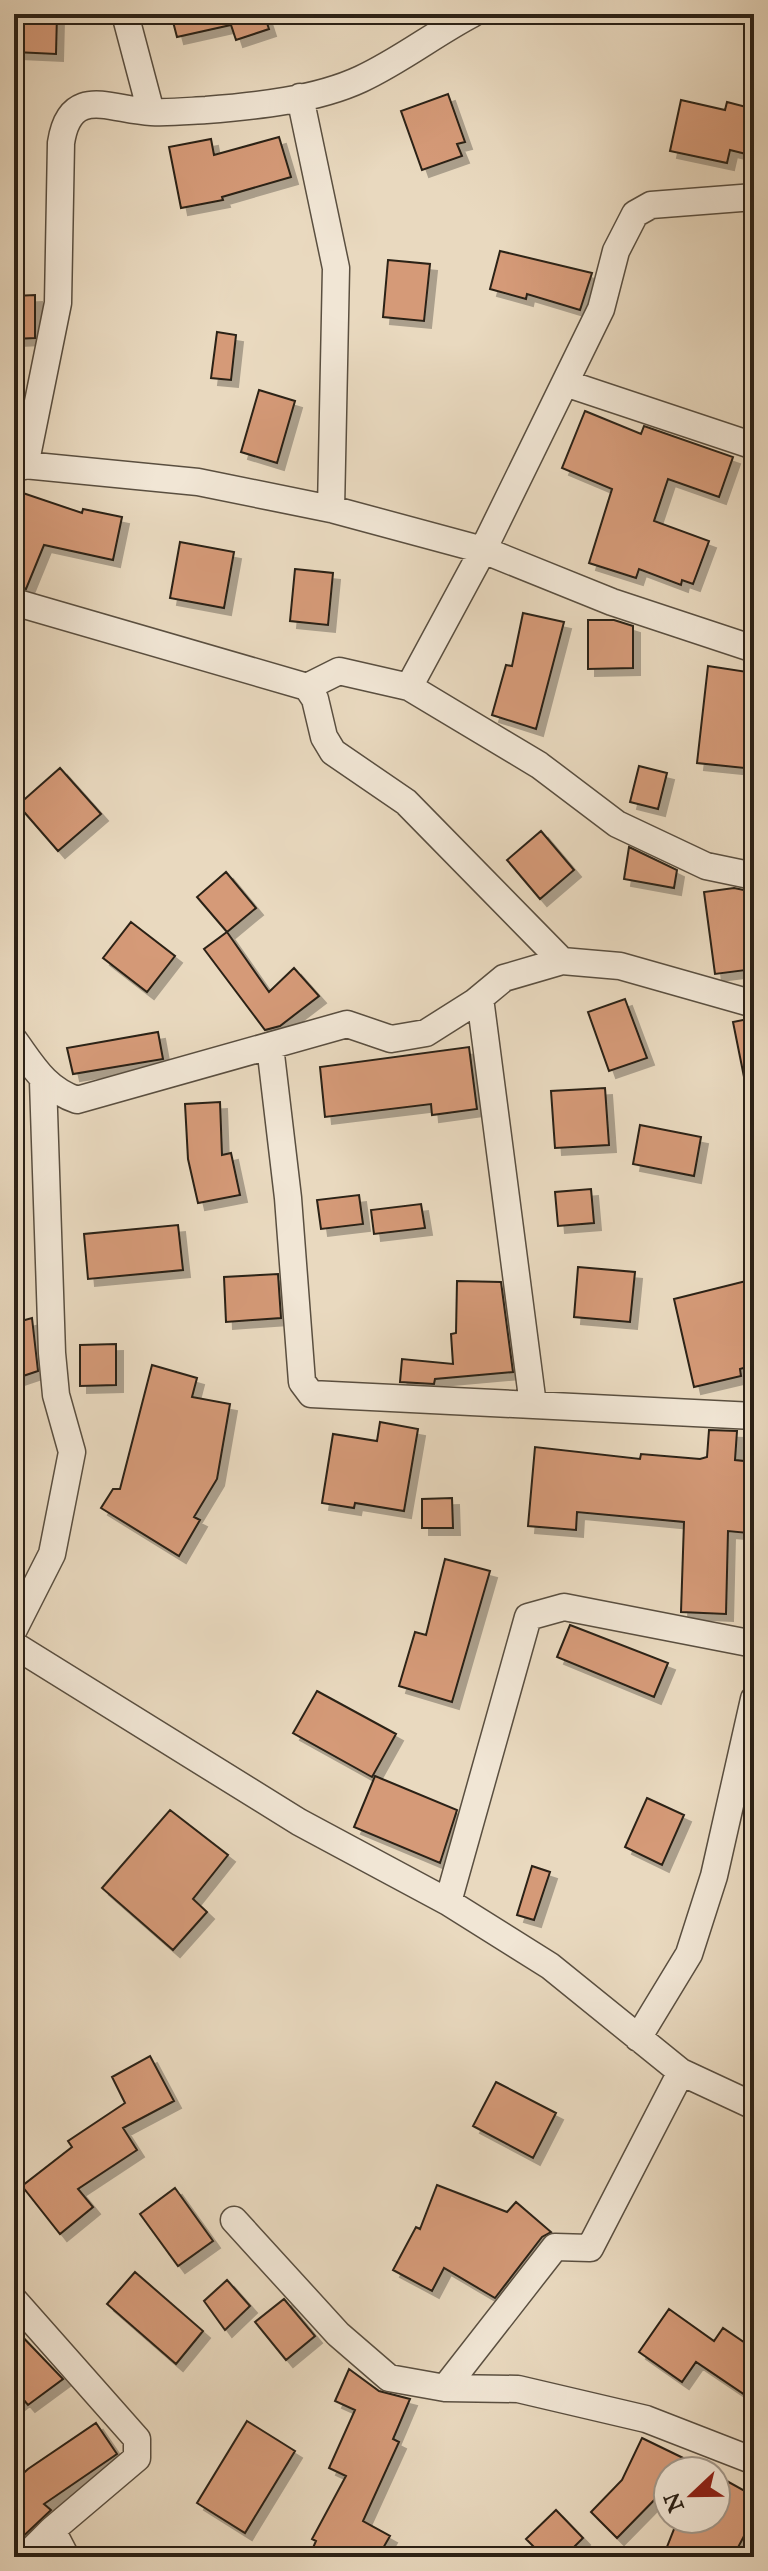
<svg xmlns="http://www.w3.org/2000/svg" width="768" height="2571" font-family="'IM FELL Great Primer',serif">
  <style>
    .building { fill: #d59a78; stroke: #2b2116; stroke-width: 2; filter: url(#shadow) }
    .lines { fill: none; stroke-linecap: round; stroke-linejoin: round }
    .minor-casing { stroke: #5a4f40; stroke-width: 29 }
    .minor { stroke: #f1e6d5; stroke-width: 26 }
  </style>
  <defs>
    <filter id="shadow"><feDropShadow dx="7" dy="7" stdDeviation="0" flood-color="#0004"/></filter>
  </defs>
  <rect width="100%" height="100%" fill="#e9d9bf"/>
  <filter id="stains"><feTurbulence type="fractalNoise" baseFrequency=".0025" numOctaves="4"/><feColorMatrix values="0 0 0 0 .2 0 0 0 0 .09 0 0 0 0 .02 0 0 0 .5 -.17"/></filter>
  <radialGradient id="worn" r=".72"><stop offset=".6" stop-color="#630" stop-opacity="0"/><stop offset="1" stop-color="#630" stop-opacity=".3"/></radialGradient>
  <path class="building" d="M 16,14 L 57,14 L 56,54 L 15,52 Z
    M 171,14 L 264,14 L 269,29 L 236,40 L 231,25 L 177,37 Z
    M 448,94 L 465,142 L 457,144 L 462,156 L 422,170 L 401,111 Z
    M 681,100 L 725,110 L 727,102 L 754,109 L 754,156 L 730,150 L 727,163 L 670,151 Z
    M 279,137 L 291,177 L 222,197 L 223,200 L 181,208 L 169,147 L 211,139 L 214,155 Z
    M 500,251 L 592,273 L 580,310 L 527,294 L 526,299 L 490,289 Z
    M 388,260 L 430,264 L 424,321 L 383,317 Z
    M 35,295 L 35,338 L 14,339 L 14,296 Z
    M 217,332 L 236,335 L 231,380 L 211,378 Z
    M 259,390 L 295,401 L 277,463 L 241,452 Z
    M 585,411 L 641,434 L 644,426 L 733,457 L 719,497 L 668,479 L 654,521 L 709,541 L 693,584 L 682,580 L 681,585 L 639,569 L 636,578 L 589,563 L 612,489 L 562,468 Z
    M 14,490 L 82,513 L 83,509 L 122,517 L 113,560 L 44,545 L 26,589 L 14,586 Z
    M 180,542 L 234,552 L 224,608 L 170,598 Z
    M 295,569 L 333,573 L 328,625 L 290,621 Z
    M 523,613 L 564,622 L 536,729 L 492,715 L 506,665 L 512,666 Z
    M 588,620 L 614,620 L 633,626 L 633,668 L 588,669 Z
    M 708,666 L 754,673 L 754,769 L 697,763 Z
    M 639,766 L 667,773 L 658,809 L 630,802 Z
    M 60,768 L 101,814 L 58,851 L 18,805 Z
    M 541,831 L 574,870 L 540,899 L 507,860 Z
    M 629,847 L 677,870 L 674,888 L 624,879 Z
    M 226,872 L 256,908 L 227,932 L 197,897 Z
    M 734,888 L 744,890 L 754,969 L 715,974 L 704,892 Z
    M 131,922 L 175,956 L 147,992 L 103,958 Z
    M 227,932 L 269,992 L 294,968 L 319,996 L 280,1026 L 265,1030 L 204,949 Z
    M 625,999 L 647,1058 L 609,1071 L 588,1012 Z
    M 748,1019 L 754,1020 L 754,1081 L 745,1082 L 733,1022 Z
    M 158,1032 L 163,1059 L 73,1074 L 67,1048 Z
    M 469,1047 L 477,1109 L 432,1115 L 431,1104 L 325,1117 L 320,1067 Z
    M 605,1088 L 609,1145 L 555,1148 L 551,1091 Z
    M 220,1102 L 222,1155 L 231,1153 L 240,1195 L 198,1203 L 188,1159 L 185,1104 Z
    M 640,1125 L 701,1137 L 694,1176 L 633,1164 Z
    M 591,1189 L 594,1223 L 558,1226 L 555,1192 Z
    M 359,1195 L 363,1224 L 321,1229 L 317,1200 Z
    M 421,1204 L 425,1228 L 374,1234 L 371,1210 Z
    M 178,1225 L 183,1270 L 88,1279 L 84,1234 Z
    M 578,1267 L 635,1272 L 630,1322 L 574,1317 Z
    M 278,1274 L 281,1318 L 226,1322 L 224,1277 Z
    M 754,1279 L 754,1365 L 740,1369 L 741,1376 L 694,1387 L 674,1299 Z
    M 457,1281 L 501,1282 L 513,1372 L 435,1379 L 434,1384 L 400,1382 L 402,1359 L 453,1364 L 451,1334 L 456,1333 Z
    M 32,1318 L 38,1371 L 14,1379 L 14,1323 Z
    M 116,1344 L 116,1385 L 80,1386 L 80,1345 Z
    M 152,1365 L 197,1378 L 192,1397 L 230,1404 L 217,1479 L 194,1517 L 200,1520 L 179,1556 L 101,1508 L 113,1489 L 120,1489 Z
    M 380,1422 L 418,1429 L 404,1511 L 355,1503 L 354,1508 L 322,1503 L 333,1434 L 377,1441 Z
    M 709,1430 L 737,1431 L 735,1460 L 754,1462 L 748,1533 L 728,1531 L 726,1614 L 681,1612 L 684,1522 L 577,1512 L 576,1530 L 528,1526 L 535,1447 L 640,1459 L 641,1454 L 700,1459 L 707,1457 Z
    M 452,1498 L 453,1528 L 422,1528 L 422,1499 Z
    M 445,1559 L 490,1571 L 452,1702 L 399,1686 L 415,1632 L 426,1635 Z
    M 570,1625 L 668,1663 L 654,1697 L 557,1657 Z
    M 317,1691 L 396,1734 L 372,1777 L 293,1733 Z
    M 375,1776 L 457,1810 L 440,1863 L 354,1827 Z
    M 647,1798 L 684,1815 L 662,1865 L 625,1847 Z
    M 170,1810 L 228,1855 L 193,1899 L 207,1912 L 173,1950 L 102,1888 Z
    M 532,1866 L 550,1872 L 534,1920 L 517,1915 Z
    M 150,2056 L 174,2101 L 123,2128 L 137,2150 L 78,2189 L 93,2207 L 60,2234 L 22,2186 L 72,2147 L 68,2141 L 125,2103 L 112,2077 Z
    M 496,2082 L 556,2113 L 533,2158 L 473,2126 Z
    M 437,2185 L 507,2212 L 516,2202 L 551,2232 L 542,2237 L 495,2298 L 444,2268 L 432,2291 L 393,2270 L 416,2227 L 420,2229 Z
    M 175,2188 L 213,2241 L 178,2266 L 140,2214 Z
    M 135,2272 L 203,2331 L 176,2364 L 107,2304 Z
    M 227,2280 L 250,2306 L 225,2330 L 204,2301 Z
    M 284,2299 L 315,2336 L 286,2360 L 255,2322 Z
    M 669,2309 L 714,2341 L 723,2328 L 754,2349 L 754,2401 L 696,2362 L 682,2382 L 639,2352 Z
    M 14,2328 L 63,2379 L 28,2405 L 23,2399 L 14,2406 Z
    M 349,2369 L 379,2391 L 410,2399 L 393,2439 L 399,2442 L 363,2521 L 390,2536 L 378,2557 L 309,2557 L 316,2541 L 312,2539 L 346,2476 L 329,2468 L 355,2410 L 335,2401 Z
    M 247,2421 L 295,2451 L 245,2533 L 197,2503 Z
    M 96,2423 L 117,2454 L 44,2504 L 51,2510 L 14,2545 L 14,2482 L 28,2469 Z
    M 642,2438 L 710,2471 L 668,2471 L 668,2486 L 617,2538 L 591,2512 L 622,2480 Z
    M 716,2475 L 754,2496 L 754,2517 L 733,2557 L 663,2557 L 678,2519 L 716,2519 Z
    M 556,2510 L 583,2538 L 564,2557 L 544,2557 L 526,2539 Z"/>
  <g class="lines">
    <g class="minor-casing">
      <path id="minor" d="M 125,14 L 151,112
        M 300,97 L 336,268 L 331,509
        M 565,383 L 754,446
        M 14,464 L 198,482 L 331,509 L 483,550 L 612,602 L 754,649
        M 25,466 L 58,303 L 61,143 C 70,84 110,110 151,112 C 169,113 188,111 206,110 C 256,106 316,100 361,79 C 400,61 434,34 472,14
        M 14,602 L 307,687 L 315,699 L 324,737 L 333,752 L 406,802 L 562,961
        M 307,687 L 339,671 L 409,687 L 539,765 L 617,824 L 706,866 L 754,876
        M 409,687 L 483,550 L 601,309 L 616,251 L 635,214 L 651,205 L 754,197
        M 480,998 L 533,1405
        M 14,1040 C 33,1066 45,1089 77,1100 L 347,1024 L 391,1039 L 426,1033 L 475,1002 L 504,978 L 562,961 L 620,966 L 754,1004
        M 270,1046 L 288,1198 L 302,1382 L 311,1394 L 754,1416
        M 14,1629 L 52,1554 L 72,1452 L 56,1395 L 52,1353 L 43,1081
        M 14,1645 L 299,1822 L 448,1902 L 550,1966 L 681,2072 L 754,2106
        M 448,1902 L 528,1617 L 564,1607 L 754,1644
        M 638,2038 L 689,1954 L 714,1876 L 754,1699
        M 234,2220 L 338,2334 L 389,2378 L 445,2388 L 518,2389 L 646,2419 L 754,2461
        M 14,2300 L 137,2439 L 137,2458 L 52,2530 L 66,2557
        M 445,2388 L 555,2247 L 590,2248 L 681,2072
        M 25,2557 L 52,2530"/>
    </g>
    <use href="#minor" class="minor"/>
  </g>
  <rect width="768" height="2571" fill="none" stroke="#e9d9bf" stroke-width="48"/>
  <rect x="16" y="16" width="736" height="2539" fill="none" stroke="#2b2116" stroke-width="4"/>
  <rect x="24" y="24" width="720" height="2523" fill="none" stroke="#2b2116" stroke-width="2"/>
  <g transform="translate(692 2495) rotate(248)"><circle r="38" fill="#f1e6d5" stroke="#a29789" stroke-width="2"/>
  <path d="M0-6L14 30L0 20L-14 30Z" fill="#8f2418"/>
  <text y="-12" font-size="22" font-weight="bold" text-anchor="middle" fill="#2b2116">N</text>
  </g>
  <rect width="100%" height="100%" filter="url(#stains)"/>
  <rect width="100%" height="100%" fill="url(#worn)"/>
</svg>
